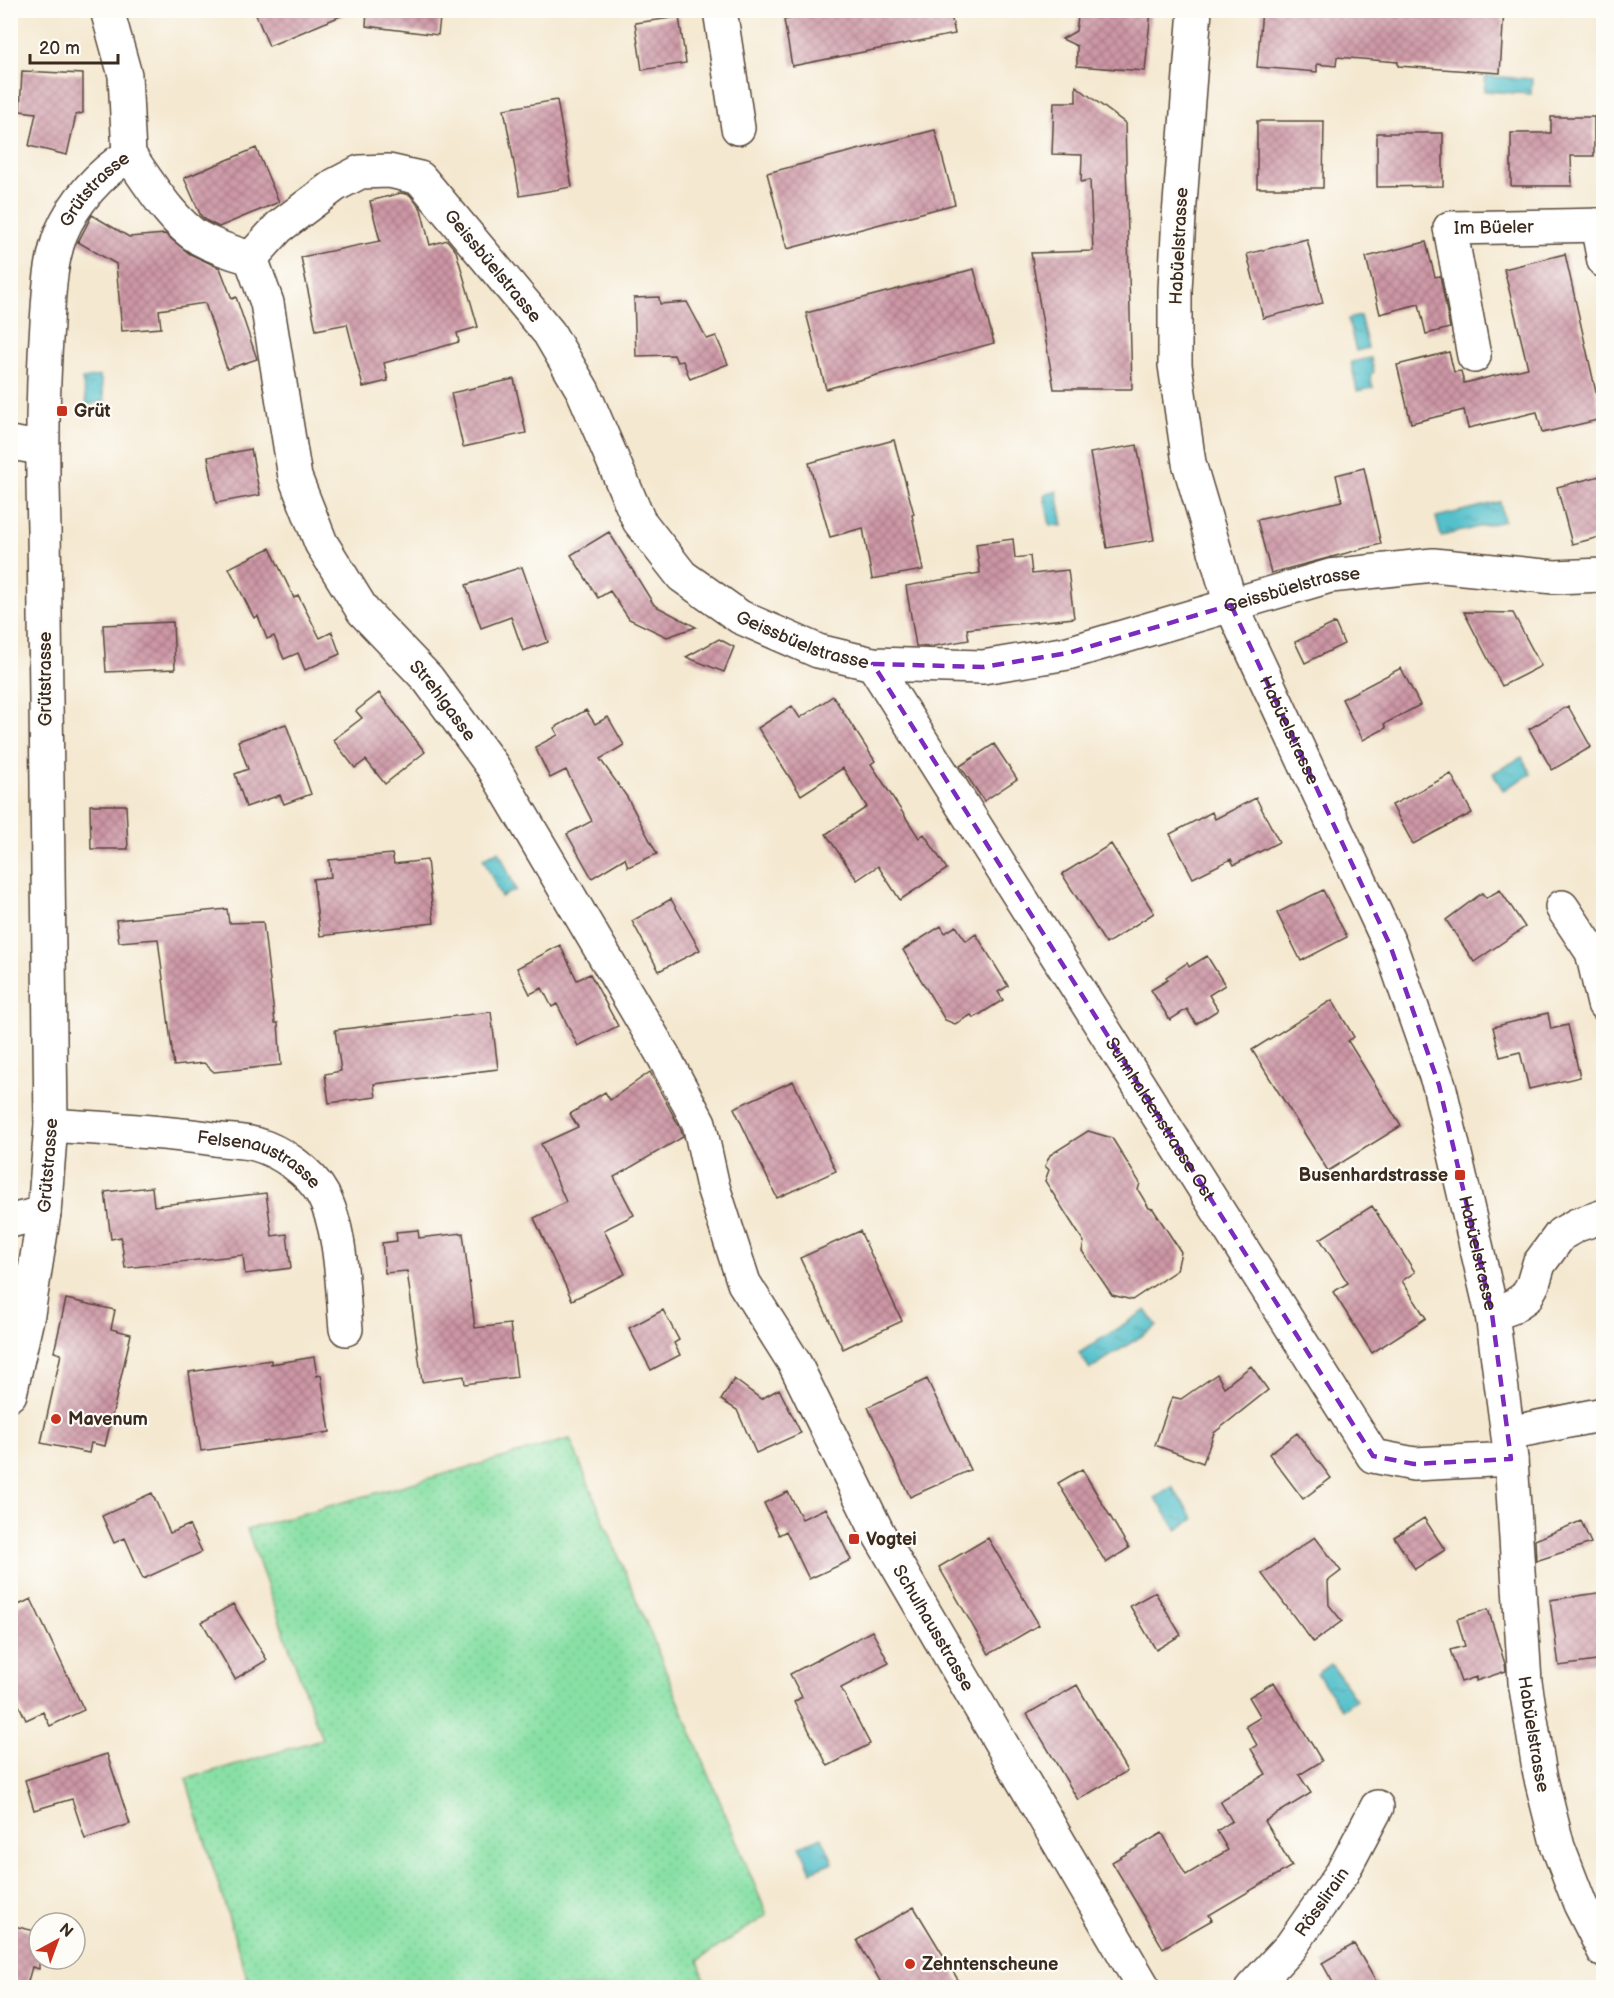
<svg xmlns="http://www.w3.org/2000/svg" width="1614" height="1998" font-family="'Balsamiq Sans',sans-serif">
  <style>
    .green { fill: url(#green-dots); stroke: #628562; stroke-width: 1.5 }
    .water { fill: url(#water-ripples); stroke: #477574; stroke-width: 1.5 }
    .building { fill: url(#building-cross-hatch) }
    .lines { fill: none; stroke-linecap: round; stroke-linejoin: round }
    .minor-casing { stroke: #574639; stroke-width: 36 }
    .minor { stroke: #fff; stroke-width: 33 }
    .marked { fill: none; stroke: #7b2cbf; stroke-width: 4.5; stroke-dasharray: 12 8; stroke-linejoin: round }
    .poi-dot { fill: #c8321e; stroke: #fdfcf7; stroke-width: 2 }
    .labels { text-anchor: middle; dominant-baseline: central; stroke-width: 4.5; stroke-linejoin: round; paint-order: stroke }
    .street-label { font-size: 18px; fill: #3b2a1e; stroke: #fdfcf7 }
    .poi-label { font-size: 18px; font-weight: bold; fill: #3b2a1e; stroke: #fdfcf7; text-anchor: start }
  </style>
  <defs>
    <pattern id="green-dots" width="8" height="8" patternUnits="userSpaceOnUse" patternTransform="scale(1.5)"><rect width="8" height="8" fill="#88e0a5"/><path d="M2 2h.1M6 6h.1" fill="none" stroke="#76c08e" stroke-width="1.8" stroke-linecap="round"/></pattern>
    <pattern id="water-ripples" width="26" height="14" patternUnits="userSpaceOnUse" patternTransform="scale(1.5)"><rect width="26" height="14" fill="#53c0ca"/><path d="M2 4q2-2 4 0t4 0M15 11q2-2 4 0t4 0" fill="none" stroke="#469ca3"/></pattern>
    <pattern id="building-cross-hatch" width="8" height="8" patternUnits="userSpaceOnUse" patternTransform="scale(1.5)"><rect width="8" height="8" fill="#cd97a6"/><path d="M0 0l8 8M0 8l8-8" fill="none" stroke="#a87b87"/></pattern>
  </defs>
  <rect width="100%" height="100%" fill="#fdfcf7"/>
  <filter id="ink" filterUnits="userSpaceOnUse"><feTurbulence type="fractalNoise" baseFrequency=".0167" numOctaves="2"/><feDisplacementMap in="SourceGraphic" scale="12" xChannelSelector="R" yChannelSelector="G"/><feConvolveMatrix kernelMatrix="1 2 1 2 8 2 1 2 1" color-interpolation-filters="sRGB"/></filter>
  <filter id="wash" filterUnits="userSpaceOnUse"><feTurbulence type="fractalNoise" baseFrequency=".008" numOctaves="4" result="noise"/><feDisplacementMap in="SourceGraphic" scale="24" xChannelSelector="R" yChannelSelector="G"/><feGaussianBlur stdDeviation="1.35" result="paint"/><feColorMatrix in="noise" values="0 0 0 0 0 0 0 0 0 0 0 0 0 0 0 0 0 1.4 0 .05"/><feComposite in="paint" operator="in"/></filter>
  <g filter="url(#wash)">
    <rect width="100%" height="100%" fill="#f4e8d0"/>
    <path class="green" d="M 570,1439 L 767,1915 L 698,1960 L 707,1987 L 250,1987 L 186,1779 L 322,1739 L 247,1529 Z"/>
    <path class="water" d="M 1486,76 L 1532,79 L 1531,94 L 1484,91 Z
      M 1360,316 L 1368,348 L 1356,351 L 1348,319 Z
      M 1371,358 L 1374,372 L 1370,375 L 1373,388 L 1357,391 L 1351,362 Z
      M 100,376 L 105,401 L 87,405 L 82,379 Z
      M 1057,491 L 1063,526 L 1050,525 L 1044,495 Z
      M 1500,502 L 1504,521 L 1441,536 L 1436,517 Z
      M 1522,757 L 1531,774 L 1503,790 L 1493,773 Z
      M 499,851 L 516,890 L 501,897 L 483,858 Z
      M 1146,1310 L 1157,1326 L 1090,1369 L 1079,1353 Z
      M 1172,1487 L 1194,1519 L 1177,1530 L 1155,1498 Z
      M 1331,1664 L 1356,1699 L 1342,1709 L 1317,1674 Z
      M 822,1837 L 833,1862 L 811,1871 L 800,1846 Z"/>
    <g id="blocks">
      <path class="building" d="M 254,10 L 353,10 L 353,11 L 269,46 Z
        M 367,10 L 441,10 L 438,35 L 366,26 Z
        M 788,10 L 950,10 L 955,34 L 792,66 L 784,20 L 790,19 Z
        M 1079,10 L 1151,10 L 1145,71 L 1077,66 L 1077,46 L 1062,39 L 1076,31 Z
        M 1262,10 L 1504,10 L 1500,73 L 1398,66 L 1398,62 L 1337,57 L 1336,66 L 1317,64 L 1317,72 L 1257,67 Z
        M 679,17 L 686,63 L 642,70 L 635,23 Z
        M 22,71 L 83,74 L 83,113 L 76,115 L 67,155 L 29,146 L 36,113 L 20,111 Z
        M 1076,86 L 1125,123 L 1132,389 L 1054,389 L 1031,253 L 1093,251 L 1090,180 L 1081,182 L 1082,155 L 1052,154 L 1054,102 L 1076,102 Z
        M 557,100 L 572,187 L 520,196 L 504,109 Z
        M 1551,117 L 1594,117 L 1594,156 L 1571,156 L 1572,186 L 1511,186 L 1511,133 L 1551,133 Z
        M 1257,121 L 1324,121 L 1323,188 L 1257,188 Z
        M 935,130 L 955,204 L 787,249 L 767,173 Z
        M 1377,133 L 1443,133 L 1443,186 L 1377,187 Z
        M 256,148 L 279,202 L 219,227 L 209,222 L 201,216 L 184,178 Z
        M 401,193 L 410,195 L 421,209 L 430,245 L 447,240 L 456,251 L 478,327 L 457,333 L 459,342 L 384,363 L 388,381 L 363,387 L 347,324 L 316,330 L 301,257 L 380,241 L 370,201 Z
        M 92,215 L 129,237 L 165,234 L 190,254 L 220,268 L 232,299 L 236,297 L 257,359 L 227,369 L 205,303 L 159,310 L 161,328 L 122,331 L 116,264 L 78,242 Z
        M 1307,239 L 1323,303 L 1263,318 L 1247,254 Z
        M 1426,242 L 1435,277 L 1440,276 L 1450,328 L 1426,334 L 1419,304 L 1380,314 L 1366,257 Z
        M 1565,254 L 1602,419 L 1542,433 L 1537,412 L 1468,428 L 1464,410 L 1411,423 L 1397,365 L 1449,352 L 1454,372 L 1461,371 L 1464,383 L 1528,368 L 1504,269 Z
        M 974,269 L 994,343 L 826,389 L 806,313 Z
        M 659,297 L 660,304 L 687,302 L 707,339 L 716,336 L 728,364 L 690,379 L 683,361 L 677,362 L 674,355 L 636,356 L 634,298 Z
        M 514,379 L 526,433 L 463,447 L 451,393 Z
        M 894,440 L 914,514 L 912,515 L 923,570 L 872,579 L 863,528 L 830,537 L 809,463 Z
        M 1137,445 L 1154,540 L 1107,548 L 1090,453 Z
        M 251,449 L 260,495 L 216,503 L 208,457 Z
        M 1364,468 L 1381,544 L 1271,573 L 1257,520 L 1342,501 L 1336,475 Z
        M 1604,475 L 1604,536 L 1572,544 L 1557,487 Z
        M 609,532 L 654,605 L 696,627 L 667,637 L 629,619 L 610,591 L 598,598 L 571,555 Z
        M 1013,539 L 1015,558 L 1030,556 L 1032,574 L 1068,570 L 1074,618 L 967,629 L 969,640 L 929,647 L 916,646 L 906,586 L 980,573 L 976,544 Z
        M 270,548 L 294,598 L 298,595 L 320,638 L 332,632 L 340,654 L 305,670 L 298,653 L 284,659 L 274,636 L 267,639 L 258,616 L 254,618 L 229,568 Z
        M 522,567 L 548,642 L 523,651 L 511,617 L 481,628 L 466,585 Z
        M 1464,612 L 1513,613 L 1541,666 L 1502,686 Z
        M 173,622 L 175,669 L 106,672 L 103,625 Z
        M 1335,623 L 1344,644 L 1305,663 L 1295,642 Z
        M 719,639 L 734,647 L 724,672 L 686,657 Z
        M 1401,668 L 1420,705 L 1384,724 L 1386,728 L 1363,740 L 1342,699 Z
        M 379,693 L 425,752 L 385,784 L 366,760 L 355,768 L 333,740 L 362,718 L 356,711 Z
        M 833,696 L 875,761 L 871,764 L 919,838 L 924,834 L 947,869 L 900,900 L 878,866 L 857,880 L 826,834 L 867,807 L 843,768 L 801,795 L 758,728 L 792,706 L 800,718 Z
        M 1568,706 L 1591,747 L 1552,770 L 1529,729 Z
        M 586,710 L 595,724 L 608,717 L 624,745 L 600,759 L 627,797 L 657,854 L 628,867 L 625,858 L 592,878 L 567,834 L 592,821 L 566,770 L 550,778 L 535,747 L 558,735 L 554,728 Z
        M 286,724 L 311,794 L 284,804 L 280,795 L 246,807 L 235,774 L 248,769 L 238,741 Z
        M 994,744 L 1017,779 L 984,801 L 960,766 Z
        M 1451,774 L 1472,813 L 1413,844 L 1392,805 Z
        M 1256,798 L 1279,842 L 1234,865 L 1231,859 L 1193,878 L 1170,834 L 1212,812 L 1215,819 Z
        M 90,805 L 126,805 L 128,849 L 91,849 Z
        M 1111,844 L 1154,913 L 1106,944 L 1062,874 Z
        M 392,854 L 394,864 L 427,860 L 434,923 L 320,936 L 313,879 L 331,877 L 329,860 Z
        M 1323,890 L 1347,937 L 1301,961 L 1277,913 Z
        M 1500,890 L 1525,927 L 1474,962 L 1446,920 L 1482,893 L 1486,898 Z
        M 671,899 L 700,950 L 659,971 L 632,921 Z
        M 227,909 L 229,923 L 263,922 L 275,1023 L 278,1023 L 281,1065 L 214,1072 L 204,1063 L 174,1066 L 158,939 L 119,942 L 116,920 Z
        M 941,926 L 945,933 L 956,926 L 966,941 L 976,934 L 1008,986 L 998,992 L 1003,1000 L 974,1018 L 971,1015 L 955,1024 L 945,1020 L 903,950 Z
        M 560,945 L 577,980 L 590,974 L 618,1026 L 578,1046 L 557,1004 L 552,1007 L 542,988 L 530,994 L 517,968 Z
        M 1207,956 L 1225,985 L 1209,995 L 1218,1010 L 1196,1024 L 1187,1009 L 1170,1020 L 1151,990 L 1168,980 L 1166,977 L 1187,963 L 1189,967 Z
        M 1332,1000 L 1354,1037 L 1348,1041 L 1401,1126 L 1328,1171 L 1252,1050 Z
        M 491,1012 L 498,1069 L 374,1084 L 376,1097 L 329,1103 L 325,1074 L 341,1071 L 335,1030 Z
        M 1548,1013 L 1551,1029 L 1568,1025 L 1580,1077 L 1529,1089 L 1520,1052 L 1500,1057 L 1493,1027 Z
        M 650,1072 L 681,1130 L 683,1137 L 614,1177 L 634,1215 L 604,1230 L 625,1274 L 572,1300 L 534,1218 L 566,1202 L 541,1144 L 578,1127 L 570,1114 L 605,1092 L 610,1100 Z
        M 793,1081 L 836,1171 L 777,1198 L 734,1108 Z
        M 1088,1131 L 1112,1138 L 1140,1183 L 1138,1190 L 1149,1208 L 1153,1209 L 1181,1252 L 1177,1270 L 1132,1300 L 1112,1295 L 1082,1251 L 1084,1242 L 1045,1181 L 1049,1170 L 1045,1166 L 1050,1155 Z
        M 152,1187 L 154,1206 L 266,1193 L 272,1236 L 287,1234 L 291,1268 L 245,1274 L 243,1255 L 125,1268 L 121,1237 L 111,1239 L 105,1192 Z
        M 1372,1206 L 1415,1272 L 1402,1281 L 1426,1318 L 1372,1353 L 1333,1292 L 1348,1283 L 1320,1239 Z
        M 418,1230 L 419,1238 L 463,1233 L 475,1328 L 510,1324 L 517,1377 L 465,1384 L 464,1376 L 422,1382 L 407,1271 L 385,1273 L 382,1243 L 397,1241 L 396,1232 Z
        M 860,1231 L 902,1321 L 843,1349 L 800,1258 Z
        M 66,1299 L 115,1310 L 111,1329 L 131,1334 L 105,1446 L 91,1443 L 89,1453 L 41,1443 L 61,1354 L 54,1352 Z
        M 663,1310 L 679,1340 L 674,1343 L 680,1355 L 651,1370 L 629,1328 Z
        M 314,1357 L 317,1376 L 321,1375 L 330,1432 L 201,1451 L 189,1372 L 271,1360 L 271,1364 Z
        M 1251,1366 L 1268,1390 L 1214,1433 L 1203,1463 L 1155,1445 L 1172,1397 L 1181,1399 L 1217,1374 L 1224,1387 Z
        M 734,1379 L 761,1399 L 779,1389 L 801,1433 L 756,1453 L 737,1410 L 721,1400 Z
        M 927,1379 L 970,1470 L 910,1497 L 868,1407 Z
        M 1297,1433 L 1331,1478 L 1303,1499 L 1269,1454 Z
        M 1082,1469 L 1129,1548 L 1106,1563 L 1058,1483 Z
        M 788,1492 L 802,1519 L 826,1508 L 851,1560 L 809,1579 L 786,1531 L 779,1535 L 764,1503 Z
        M 152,1493 L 170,1533 L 189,1525 L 202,1552 L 143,1579 L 125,1538 L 114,1543 L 102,1516 Z
        M 1424,1518 L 1445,1550 L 1415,1569 L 1394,1537 Z
        M 1581,1521 L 1591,1543 L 1536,1561 L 1535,1540 Z
        M 1315,1537 L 1341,1571 L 1328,1581 L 1329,1605 L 1342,1621 L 1313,1642 L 1262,1574 Z
        M 988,1538 L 1039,1625 L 989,1654 L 939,1567 Z
        M 1155,1592 L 1181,1635 L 1156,1650 L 1130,1606 Z
        M 1604,1592 L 1604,1660 L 1559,1666 L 1550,1600 Z
        M 31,1599 L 84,1710 L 50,1726 L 43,1712 L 26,1720 L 18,1703 L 10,1707 L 10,1609 Z
        M 233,1604 L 267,1660 L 235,1679 L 202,1622 Z
        M 1488,1609 L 1505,1664 L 1506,1671 L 1476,1681 L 1476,1677 L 1461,1682 L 1450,1650 L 1465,1646 L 1457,1619 Z
        M 872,1631 L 889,1663 L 841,1688 L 870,1744 L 828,1766 L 794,1702 L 802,1697 L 790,1674 Z
        M 1274,1682 L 1322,1761 L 1299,1775 L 1311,1793 L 1265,1821 L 1292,1866 L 1209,1915 L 1212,1920 L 1163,1948 L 1112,1862 L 1162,1833 L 1186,1875 L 1228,1850 L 1217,1831 L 1232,1821 L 1220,1801 L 1266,1774 L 1251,1749 L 1257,1745 L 1246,1726 L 1261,1717 L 1249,1697 Z
        M 1077,1685 L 1127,1771 L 1078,1800 L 1027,1714 Z
        M 107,1754 L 130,1824 L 85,1839 L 72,1799 L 34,1810 L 25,1780 Z
        M 914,1907 L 963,1988 L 884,1988 L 857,1940 Z
        M 10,1925 L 39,1932 L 39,1969 L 32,1967 L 26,1988 L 10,1988 Z
        M 1354,1944 L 1380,1988 L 1336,1988 L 1322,1963 Z"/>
    </g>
  </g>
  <g filter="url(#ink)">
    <use href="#blocks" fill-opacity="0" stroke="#574639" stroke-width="1.5"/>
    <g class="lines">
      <g class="minor-casing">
        <g id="minor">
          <path d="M 107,10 L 125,75 L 129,155"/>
          <path d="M 720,10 L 738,128"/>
          <path id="s1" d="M 1195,10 L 1179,216 L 1175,290 L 1175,365 L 1189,463 L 1231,605 L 1390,945 L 1439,1085 L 1492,1314 L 1511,1459 L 1525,1682 L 1540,1775 L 1558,1847 L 1580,1904 L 1604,1951"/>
          <path d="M 1597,225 L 1604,261"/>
          <path id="s2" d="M 251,258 L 267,303 L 295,477 L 321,543 L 363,611 L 428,679 L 493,767 L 663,1055 L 699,1123 L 713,1187 L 744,1283 L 795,1364 L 877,1531 L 1144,1988"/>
          <path id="s3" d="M 251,258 L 279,227 L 335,185 L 360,172 L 389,171 L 420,178 L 549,333 L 583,391 L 639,521 L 682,576 L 740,617 L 818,651 L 873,664 L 983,667 L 1068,653 L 1330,576 L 1433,565 L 1554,577 L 1604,575"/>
          <path id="s4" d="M 1474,356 L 1450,228 L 1604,225"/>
          <path d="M 10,443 L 41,448"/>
          <path id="s5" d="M 873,664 L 1373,1456 L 1414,1464 L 1511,1459"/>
          <path d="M 1562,907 L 1592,952 L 1604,1004"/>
          <path id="s6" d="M 51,1125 C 105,1129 160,1131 214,1139 C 227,1141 242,1141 255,1144 C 280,1151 310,1171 323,1195 C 342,1230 342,1289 346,1329"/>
          <path d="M 10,1221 L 44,1213"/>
          <path d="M 1492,1314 L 1510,1308 L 1526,1297 L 1533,1284 L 1539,1264 L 1561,1234 L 1577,1225 L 1604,1216"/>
          <path id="s7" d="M 10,1394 L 28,1314 L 44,1213 L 51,1125 L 44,529 C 42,460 42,392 47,323 C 49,293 50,262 61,233 C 74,202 100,173 129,155 C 148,181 171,221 199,238 C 215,247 233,253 251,258"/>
          <path d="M 1508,1433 L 1604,1414"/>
          <path id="s8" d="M 1252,1988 L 1291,1946 L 1342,1873 L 1377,1807"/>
        </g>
      </g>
      <use href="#minor" class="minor"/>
    </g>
  </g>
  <path class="marked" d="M 1231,605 L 1390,945 L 1439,1085 L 1492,1314 L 1511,1459 L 1414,1464 L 1373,1456 L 873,664 L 983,667 L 1068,653 Z"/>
  <g class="poi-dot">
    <rect x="56" y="405" width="12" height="12" rx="3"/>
    <rect x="1454" y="1169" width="12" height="12" rx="3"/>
    <circle cx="56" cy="1419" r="6"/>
    <rect x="848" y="1533" width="12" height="12" rx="3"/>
    <circle cx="910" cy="1964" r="6"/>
  </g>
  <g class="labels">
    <g class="street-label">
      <text stroke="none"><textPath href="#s7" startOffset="1222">Grütstrasse</textPath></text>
      <text stroke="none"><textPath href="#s4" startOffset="174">Im Büeler</textPath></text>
      <text transform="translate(1179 246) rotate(-87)">Habüelstrasse</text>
      <text stroke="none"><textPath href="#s3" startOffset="315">Geissbüelstrasse</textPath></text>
      <text stroke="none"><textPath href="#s3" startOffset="1323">Geissbüelstrasse</textPath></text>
      <text stroke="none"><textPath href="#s3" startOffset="819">Geissbüelstrasse</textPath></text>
      <text transform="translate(45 679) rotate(-90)">Grütstrasse</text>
      <text stroke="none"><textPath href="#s2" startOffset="495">Strehlgasse</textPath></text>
      <text stroke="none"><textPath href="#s1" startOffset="741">Habüelstrasse</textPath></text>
      <text stroke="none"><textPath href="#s5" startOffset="538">Sunnhaldenstrasse Ost</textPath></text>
      <text stroke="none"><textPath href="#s6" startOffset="214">Felsenaustrasse</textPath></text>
      <text stroke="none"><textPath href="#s7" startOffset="232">Grütstrasse</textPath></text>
      <text stroke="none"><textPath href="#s1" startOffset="1299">Habüelstrasse</textPath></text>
      <text stroke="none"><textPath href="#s2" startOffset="1550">Schulhausstrasse</textPath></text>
      <text stroke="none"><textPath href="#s1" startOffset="1784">Habüelstrasse</textPath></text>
      <text stroke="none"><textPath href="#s8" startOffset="111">Rösslirain</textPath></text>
    </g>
    <g class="poi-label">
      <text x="74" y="411">Grüt</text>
      <text x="1448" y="1175" text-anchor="end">Busenhardstrasse</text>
      <text x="68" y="1419">Mavenum</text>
      <text x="866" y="1539">Vogtei</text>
      <text x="922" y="1964">Zehntenscheune</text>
    </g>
  </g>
  <rect width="1614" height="1998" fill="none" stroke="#fdfcf7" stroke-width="36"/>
  <g transform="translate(57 1941) rotate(41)"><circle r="28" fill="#fdfcf7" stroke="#afa8a0" stroke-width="1.5"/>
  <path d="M0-4.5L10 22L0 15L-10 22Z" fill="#c8321e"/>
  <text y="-9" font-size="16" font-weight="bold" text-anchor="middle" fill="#3b2a1e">N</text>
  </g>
  <path d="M30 54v9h88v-9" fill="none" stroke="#3b2a1e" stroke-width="3"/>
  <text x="39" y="54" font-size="18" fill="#3b2a1e" stroke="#fdfcf7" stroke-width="4.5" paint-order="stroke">20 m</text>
</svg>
